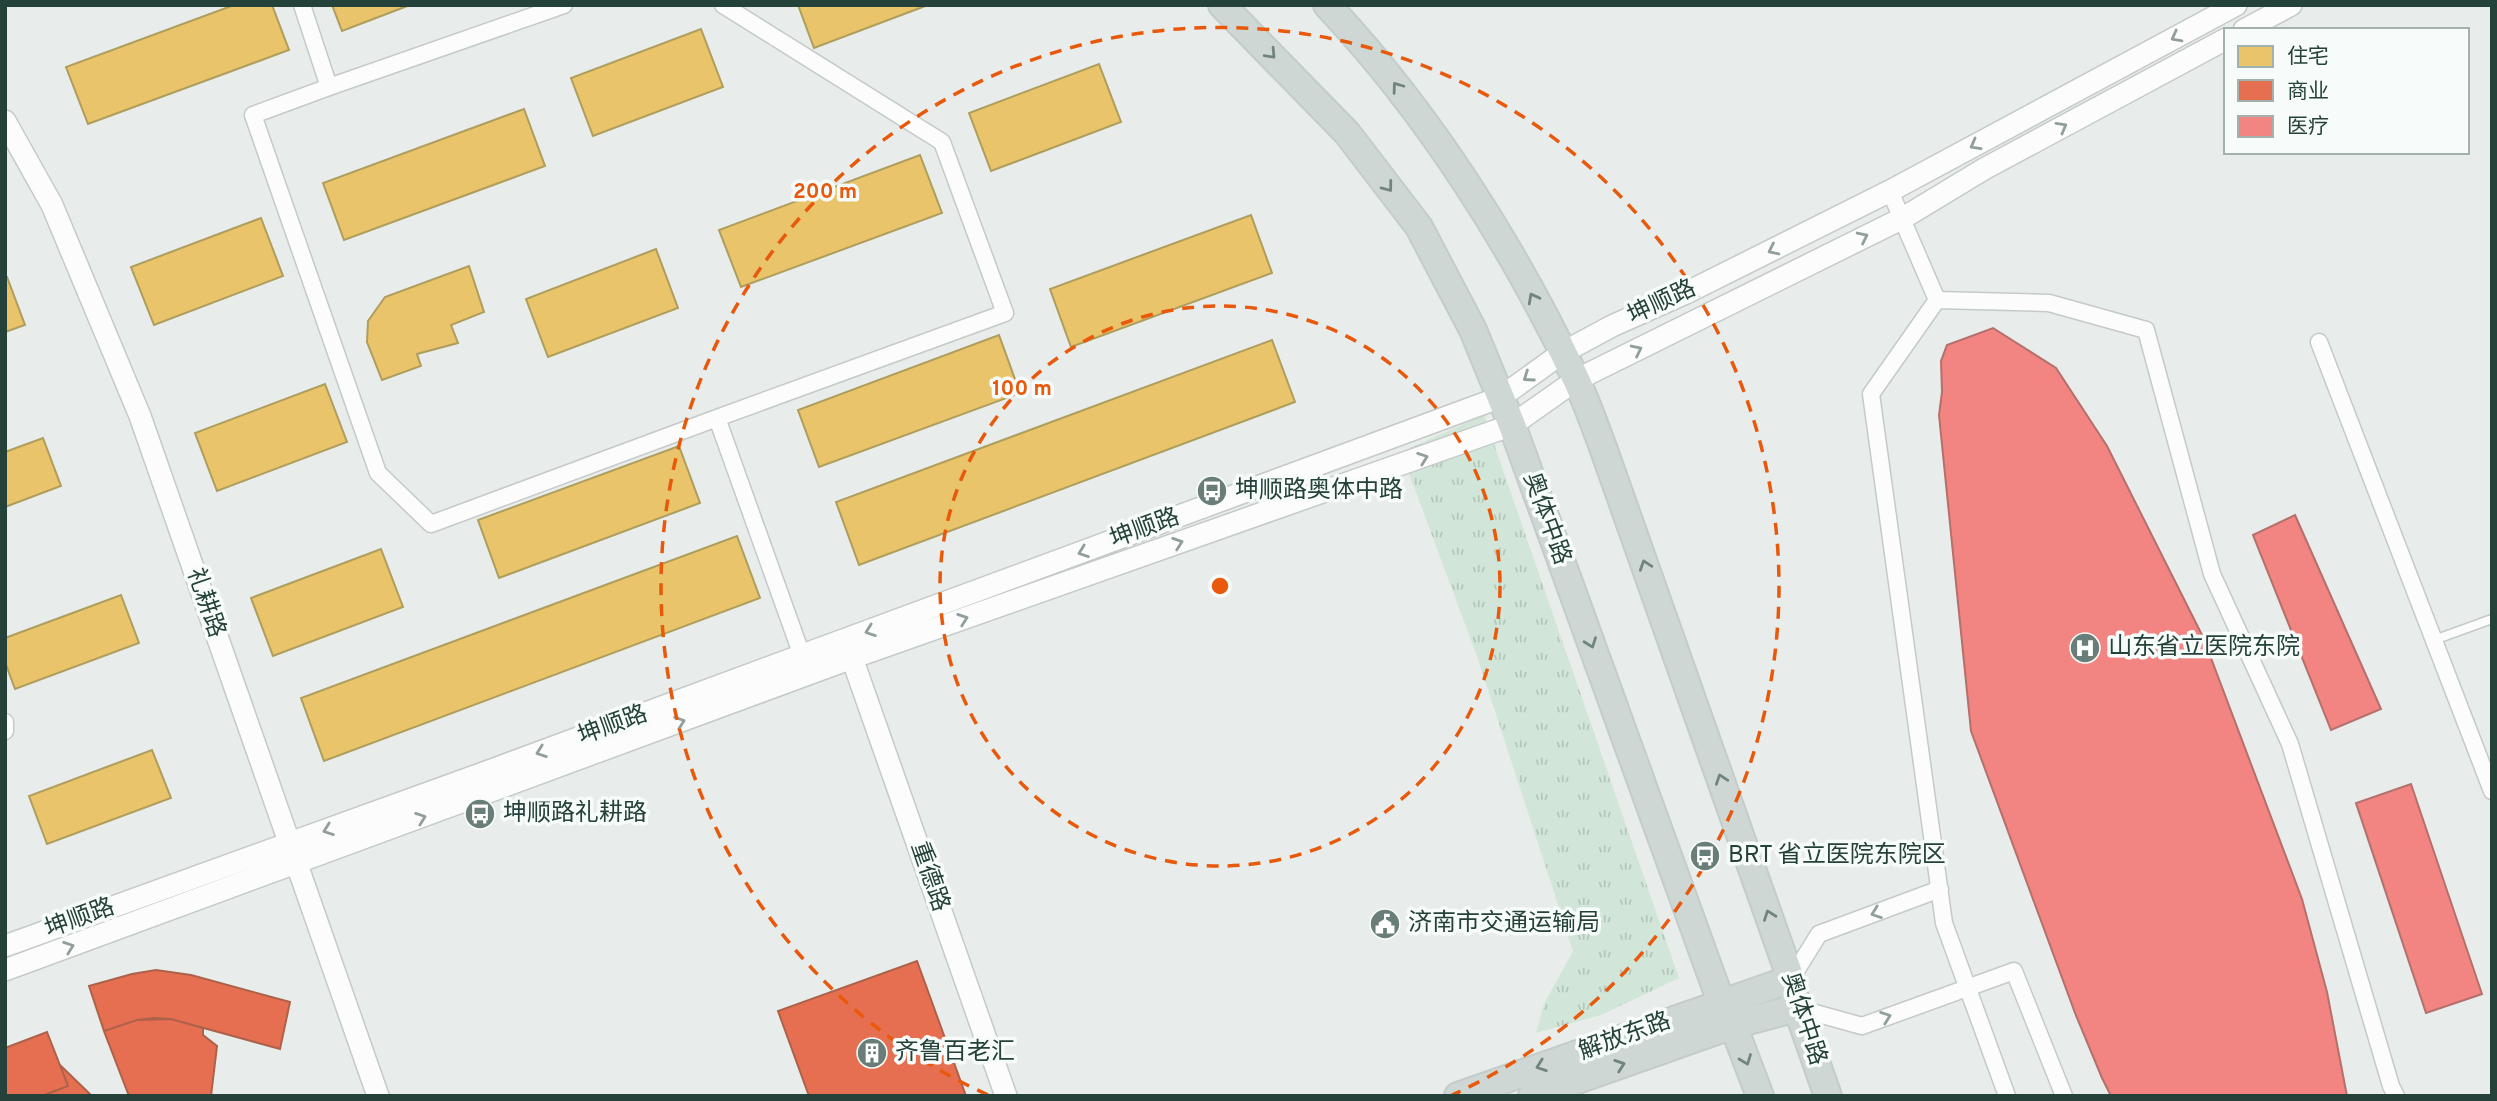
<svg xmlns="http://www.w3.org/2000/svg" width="2497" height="1101" font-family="Overpass,'Noto Sans SC',sans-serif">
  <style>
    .park { fill: url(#park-tufts) }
    .homes { fill: #e9c46a; stroke: #ae9d5c; stroke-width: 2 }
    .shops { fill: #e76f51; stroke: #ac624a; stroke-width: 2 }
    .health { fill: #f28482; stroke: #b4706c; stroke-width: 2 }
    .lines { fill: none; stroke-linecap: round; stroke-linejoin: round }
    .service-casing { stroke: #c5cac8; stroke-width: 11 }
    .minor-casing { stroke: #c5cac8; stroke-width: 19 }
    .tertiary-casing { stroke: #c5cac8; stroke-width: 24 }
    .primary-casing { stroke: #c3ccc9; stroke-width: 30 }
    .service { stroke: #fcfcfc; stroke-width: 8 }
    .minor { stroke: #fcfcfc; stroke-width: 16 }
    .tertiary { stroke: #fcfcfc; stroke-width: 21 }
    .primary { stroke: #cfd7d5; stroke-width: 26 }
    .oneway { stroke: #909f9b }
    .oneway2 { stroke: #718580 }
    .ring { fill: none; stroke: #e8590c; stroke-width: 3.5; stroke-dasharray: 12 9 }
    .labels { text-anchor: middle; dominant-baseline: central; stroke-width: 7; stroke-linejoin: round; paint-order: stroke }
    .street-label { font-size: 24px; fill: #24423a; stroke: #f7fbf9 }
    .poi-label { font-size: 24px; fill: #24423a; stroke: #f7fbf9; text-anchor: start }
    .centre { fill: #e8590c; stroke: #f7fbf9; stroke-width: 3.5 }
    .ring-label { font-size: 21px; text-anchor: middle; font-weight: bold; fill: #e8590c; stroke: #f7fbf9; stroke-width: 7; stroke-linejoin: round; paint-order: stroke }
  </style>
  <defs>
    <pattern id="park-tufts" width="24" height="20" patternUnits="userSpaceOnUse" patternTransform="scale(1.75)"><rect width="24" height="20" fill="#d1e6d8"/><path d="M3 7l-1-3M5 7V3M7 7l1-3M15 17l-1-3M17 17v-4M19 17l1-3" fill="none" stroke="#b3c6ba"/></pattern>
  </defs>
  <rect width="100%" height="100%" fill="#e8edeb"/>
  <path class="park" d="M 1484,415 L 1679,978 L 1601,1015 L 1536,1033 L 1544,1004 L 1573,951 L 1478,659 L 1401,452 Z"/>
  <path class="homes" d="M 234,5 L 272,5 L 289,50 L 88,124 L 66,67 Z
    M 332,5 L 410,5 L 342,31 Z
    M 798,5 L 928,5 L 814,48 Z
    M 701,29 L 723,87 L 593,136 L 571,78 Z
    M 1099,64 L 1121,122 L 991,171 L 969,113 Z
    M 524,109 L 545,166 L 344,240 L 323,183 Z
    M 920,155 L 942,213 L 741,287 L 719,230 Z
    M 1251,215 L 1272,273 L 1071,347 L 1050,289 Z
    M 261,218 L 283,276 L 154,325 L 131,267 Z
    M 656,249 L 678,308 L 548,357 L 526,299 Z
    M 469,266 L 484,312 L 451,325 L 458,343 L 417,354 L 421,366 L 382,380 L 367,342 L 368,321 L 385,297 Z
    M 5,277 L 7,277 L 25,325 L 5,332 Z
    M 999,335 L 1020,393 L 819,467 L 798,410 Z
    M 1272,340 L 1295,402 L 859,565 L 836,502 Z
    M 325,384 L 347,442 L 217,491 L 195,433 Z
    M 43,438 L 61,486 L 5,507 L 5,452 Z
    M 679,446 L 700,503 L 499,578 L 478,520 Z
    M 737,536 L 760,598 L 324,761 L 301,698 Z
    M 381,549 L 403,607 L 273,656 L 251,598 Z
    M 121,595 L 139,643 L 15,689 L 5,662 L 5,638 Z
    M 152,750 L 171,798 L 47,844 L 29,796 Z"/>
  <path class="shops" d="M 917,961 L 966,1096 L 809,1096 L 778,1011 Z
    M 156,970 L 191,975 L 290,1002 L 280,1049 L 171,1019 L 137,1020 L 104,1031 L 89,986 L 132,974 Z
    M 154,1018 L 171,1019 L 203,1028 L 203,1035 L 217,1046 L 211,1096 L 129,1096 L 104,1031 L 137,1020 Z
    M 47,1032 L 68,1086 L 42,1096 L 5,1096 L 5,1048 Z
    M 60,1065 L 92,1096 L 42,1096 L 68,1086 Z"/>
  <path class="health" d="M 1993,328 L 2056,368 L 2107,446 L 2203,637 L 2302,899 L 2327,992 L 2347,1096 L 2111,1096 L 2102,1078 L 2075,1013 L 1971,731 L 1939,415 L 1942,392 L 1941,361 L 1947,345 Z
    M 2295,515 L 2381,709 L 2331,730 L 2253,535 Z
    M 2411,784 L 2482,994 L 2426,1013 L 2356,803 Z"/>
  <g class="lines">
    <g class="service-casing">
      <path id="service" d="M 2434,640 L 2492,619"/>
    </g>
    <g class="minor-casing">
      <path id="minor" d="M 302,5 L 329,87 L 253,115 L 378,473 L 431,524 L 717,418 L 805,664
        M 329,87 L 564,5
        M 1890,191 L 1937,300 L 1871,394 L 1944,923 L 2007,1096
        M 1937,300 L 2049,303 L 2146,330 L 2212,574 L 2290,744 L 2391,1086 L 2396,1096
        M 2319,342 L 2492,791
        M 717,418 L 1005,313 L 942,142 L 723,5
        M 5,722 L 5,731
        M 1791,979 L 1819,934 L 1940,889
        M 1797,1008 L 1862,1026 L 2014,971 L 2064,1096"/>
    </g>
    <g class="tertiary-casing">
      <path id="tertiary" d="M 2244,30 L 2291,5
        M 5,121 L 52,205 L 140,416 L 378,1096
        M 852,658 L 1006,1096
        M 5,946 L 486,772 L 1501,397 L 1562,353 L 1612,326 L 1686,293 L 1890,191 L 2236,5
        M 5,970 L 852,658 L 1512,425 L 1576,380 L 1903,218 L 1984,169 L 2226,39"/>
    </g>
    <g class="primary-casing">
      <path id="primary" d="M 1222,5 L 1347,133 L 1419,227 L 1473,330 L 1512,425 L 1721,1002 L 1733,1025 L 1760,1096
        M 1327,5 C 1428,112 1513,246 1576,379 C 1587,403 1596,429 1605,453 L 1791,979 L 1797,1008 L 1828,1096
        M 1458,1096 L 1791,979
        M 1532,1096 L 1733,1025 L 1797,1008"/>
    </g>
    <use href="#service" class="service"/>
    <use href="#minor" class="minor"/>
    <use href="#tertiary" class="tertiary"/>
    <use href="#primary" class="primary"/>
  </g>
  <defs><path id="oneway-chevron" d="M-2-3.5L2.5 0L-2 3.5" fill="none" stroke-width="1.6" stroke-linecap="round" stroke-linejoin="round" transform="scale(1.75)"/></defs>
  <g class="oneway">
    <use href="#oneway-chevron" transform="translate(2176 37) rotate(152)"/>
    <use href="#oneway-chevron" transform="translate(2062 127) rotate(-29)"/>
    <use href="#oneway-chevron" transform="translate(1975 145) rotate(151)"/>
    <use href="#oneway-chevron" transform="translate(1863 237) rotate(-26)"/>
    <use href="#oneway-chevron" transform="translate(1773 250) rotate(154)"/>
    <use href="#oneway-chevron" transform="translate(1637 350) rotate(-26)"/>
    <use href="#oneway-chevron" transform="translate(1528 377) rotate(145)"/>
    <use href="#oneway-chevron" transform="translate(1423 458) rotate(-20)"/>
    <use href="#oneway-chevron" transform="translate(1178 543) rotate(-19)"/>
    <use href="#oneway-chevron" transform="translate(1083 552) rotate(160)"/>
    <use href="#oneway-chevron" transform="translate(963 619) rotate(-19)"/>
    <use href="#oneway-chevron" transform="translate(870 631) rotate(160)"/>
    <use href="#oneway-chevron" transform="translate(680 722) rotate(-20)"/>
    <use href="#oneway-chevron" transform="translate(541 752) rotate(160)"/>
    <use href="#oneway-chevron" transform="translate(421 818) rotate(-20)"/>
    <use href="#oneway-chevron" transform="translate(328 830) rotate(160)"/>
    <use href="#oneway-chevron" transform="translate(1876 913) rotate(160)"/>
    <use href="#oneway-chevron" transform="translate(69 947) rotate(-20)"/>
    <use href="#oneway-chevron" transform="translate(1886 1017) rotate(-20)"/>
  </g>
  <g class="oneway2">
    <use href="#oneway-chevron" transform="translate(1271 54) rotate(47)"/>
    <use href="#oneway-chevron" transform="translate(1397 87) rotate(-126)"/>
    <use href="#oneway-chevron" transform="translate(1388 187) rotate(53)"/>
    <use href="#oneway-chevron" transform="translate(1533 298) rotate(-118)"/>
    <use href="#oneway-chevron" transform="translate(1645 565) rotate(-109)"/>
    <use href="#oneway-chevron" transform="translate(1591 643) rotate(70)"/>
    <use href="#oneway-chevron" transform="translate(1721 779) rotate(-109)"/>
    <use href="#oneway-chevron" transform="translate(1769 915) rotate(-110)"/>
    <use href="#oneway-chevron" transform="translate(1746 1060) rotate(69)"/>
    <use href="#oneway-chevron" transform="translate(1620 1065) rotate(-19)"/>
    <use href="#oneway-chevron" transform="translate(1541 1066) rotate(160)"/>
  </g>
  <g class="ring">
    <circle cx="1220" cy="586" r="280"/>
    <path d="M988 1095A559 559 0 1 1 1452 1095"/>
  </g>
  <defs>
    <g id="bus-disc" transform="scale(1.575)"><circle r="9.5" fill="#697e78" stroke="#f7fbf9"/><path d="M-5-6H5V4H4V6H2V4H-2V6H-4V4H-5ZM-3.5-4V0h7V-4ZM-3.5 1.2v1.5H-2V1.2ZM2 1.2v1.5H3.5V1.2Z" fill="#fff"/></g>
    <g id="hospital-disc" transform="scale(1.575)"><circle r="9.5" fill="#697e78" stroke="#f7fbf9"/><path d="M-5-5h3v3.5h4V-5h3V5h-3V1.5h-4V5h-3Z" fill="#fff"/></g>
    <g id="civic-disc" transform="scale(1.575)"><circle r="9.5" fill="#697e78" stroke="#f7fbf9"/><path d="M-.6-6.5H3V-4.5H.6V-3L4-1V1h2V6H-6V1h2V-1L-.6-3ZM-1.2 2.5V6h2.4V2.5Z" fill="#fff"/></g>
    <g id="building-disc" transform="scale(1.575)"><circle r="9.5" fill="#697e78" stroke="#f7fbf9"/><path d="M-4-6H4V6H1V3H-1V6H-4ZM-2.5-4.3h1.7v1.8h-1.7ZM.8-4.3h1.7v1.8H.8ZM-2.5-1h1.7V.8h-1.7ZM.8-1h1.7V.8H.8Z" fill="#fff"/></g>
  </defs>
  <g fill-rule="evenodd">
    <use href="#bus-disc" x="1212" y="491"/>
    <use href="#hospital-disc" x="2085" y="648"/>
    <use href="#bus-disc" x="480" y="814"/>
    <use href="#bus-disc" x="1705" y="856"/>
    <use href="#civic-disc" x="1385" y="924"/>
    <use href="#building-disc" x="872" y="1053"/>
  </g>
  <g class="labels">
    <g class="street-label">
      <text transform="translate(1662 303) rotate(-25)">坤顺路</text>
      <text transform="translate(1546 519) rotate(70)">奥体中路</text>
      <text transform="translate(1145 529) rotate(-20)">坤顺路</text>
      <text transform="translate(205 603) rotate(71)">礼耕路</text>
      <text transform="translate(613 726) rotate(-20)">坤顺路</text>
      <text transform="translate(929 877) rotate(71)">重德路</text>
      <text transform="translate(80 919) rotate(-20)">坤顺路</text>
      <text transform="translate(1803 1019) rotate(72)">奥体中路</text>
      <text transform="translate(1625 1037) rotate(-20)">解放东路</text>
    </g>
    <g class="poi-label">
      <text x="1235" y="491">坤顺路奥体中路</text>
      <text x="2108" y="648">山东省立医院东院</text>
      <text x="503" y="814">坤顺路礼耕路</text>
      <text x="1728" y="856">BRT 省立医院东院区</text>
      <text x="1408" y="924">济南市交通运输局</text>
      <text x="895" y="1053">齐鲁百老汇</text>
    </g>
  </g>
  <circle cx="1220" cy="586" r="10" class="centre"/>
  <g class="ring-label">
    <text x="825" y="198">200 m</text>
    <text x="1022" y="395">100 m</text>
  </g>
  <rect width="2497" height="1101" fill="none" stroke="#24423a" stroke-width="14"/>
  <rect x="2224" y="28" width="245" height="126" fill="#f7fbf9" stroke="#a3b1ad" stroke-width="2"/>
  <rect x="2238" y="46" width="35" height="21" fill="#e9c46a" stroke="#a3b1ad" stroke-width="2"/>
  <text x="2287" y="63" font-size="21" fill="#24423a">住宅</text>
  <rect x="2238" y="80" width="35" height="21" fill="#e76f51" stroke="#a3b1ad" stroke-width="2"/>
  <text x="2287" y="98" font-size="21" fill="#24423a">商业</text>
  <rect x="2238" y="116" width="35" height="21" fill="#f28482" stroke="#a3b1ad" stroke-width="2"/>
  <text x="2287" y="133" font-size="21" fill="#24423a">医疗</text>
</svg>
